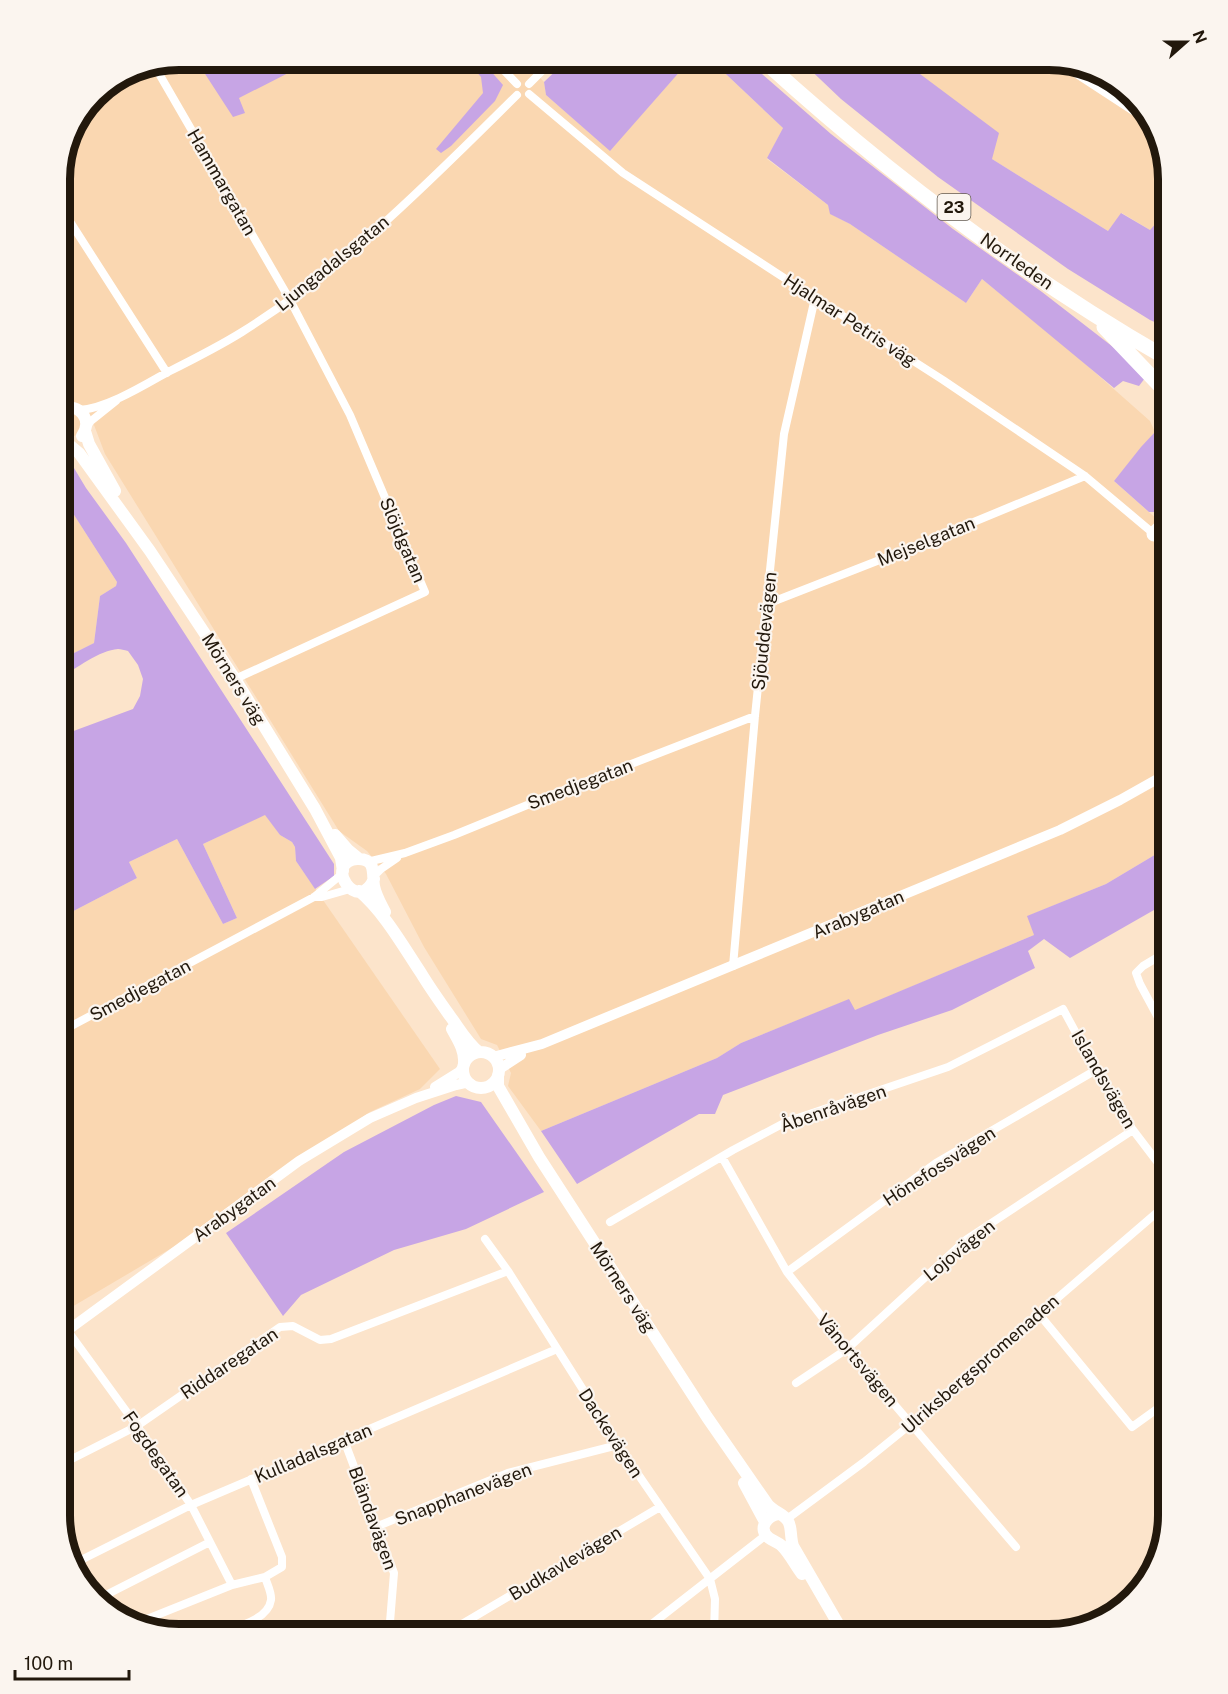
<svg xmlns="http://www.w3.org/2000/svg" width="1228" height="1694" font-family="'Public Sans',sans-serif">
  <style>
    .built { fill: #fad7b1 }
    .green { fill: #c7a5e5 }
    .lines { fill: none; stroke-linecap: round; stroke-linejoin: round }
    .minor { stroke: #fff; stroke-width: 8 }
    .tertiary { stroke: #fff; stroke-width: 10 }
    .secondary { stroke: #fff; stroke-width: 12 }
    .trunk { stroke: #fff; stroke-width: 15 }
    .labels { text-anchor: middle; dominant-baseline: central; stroke-width: 4.5; stroke-linejoin: round; paint-order: stroke }
    .shield { fill: #fbf5ef; stroke: #635a50; stroke-width: 1.5 }
    .shield-label { font-size: 16px; font-weight: bold; fill: #22180c }
    .street-label { font-size: 18px; fill: #22180c; stroke: #fbf5ef }
    .rim { fill: none; stroke: #22180c; stroke-width: 8 }
  </style>
  <rect width="100%" height="100%" fill="#fce4cb"/>
  <path class="built" d="M 179,60 L 540,60 L 532,69 L 544,82 L 546,95 L 610,150 L 690,60 L 711,60 L 783,128 L 767,159 L 828,205 L 831,214 L 850,224 L 966,303 L 982,279 L 1073,353 L 1150,421 L 1155,432 L 1114,481 L 1168,529 L 1168,847 L 1106,884 L 1028,916 L 1034,935 L 854,1011 L 848,1000 L 741,1043 L 717,1058 L 541,1131 L 508,1086 L 511,1073 L 497,1045 L 481,1039 L 424,947 L 386,874 L 367,851 L 339,831 L 105,454 L 94,425 L 60,444 L 60,171 L 72,127 L 100,90 L 134,69 Z
    M 879,60 L 1056,60 L 1109,76 L 1152,119 L 1168,179 L 1168,228 L 1158,221 L 1150,230 L 1122,213 L 1108,231 L 992,159 L 912,68 L 891,67 Z
    M 60,493 L 117,582 L 116,586 L 100,596 L 94,643 L 60,660 Z
    M 266,814 L 280,835 L 292,842 L 295,847 L 296,861 L 440,1069 L 420,1089 L 370,1112 L 187,1239 L 60,1314 L 60,918 L 137,878 L 129,862 L 177,839 L 223,924 L 237,918 L 203,844 Z"/>
  <path class="green" d="M 196,60 L 328,60 L 310,74 L 302,66 L 239,98 L 245,113 L 233,117 Z
    M 466,60 L 481,60 L 503,85 L 495,101 L 451,146 L 441,153 L 436,149 L 483,93 L 481,77 Z
    M 567,60 L 690,60 L 610,151 L 546,95 L 544,82 Z
    M 711,60 L 746,60 L 831,134 L 953,229 L 1042,292 L 1126,357 L 1145,378 L 1139,386 L 1123,381 L 1114,388 L 982,279 L 966,303 L 850,224 L 830,214 L 828,205 L 767,158 L 783,128 Z
    M 800,60 L 879,60 L 891,67 L 912,68 L 999,133 L 992,159 L 1108,231 L 1121,213 L 1150,230 L 1158,221 L 1168,228 L 1168,328 L 1150,320 L 1068,269 L 938,177 L 841,99 Z
    M 1168,418 L 1168,507 L 1163,512 L 1149,512 L 1114,481 L 1141,447 Z
    M 60,449 L 65,453 L 86,488 L 126,543 L 334,864 L 334,876 L 315,889 L 296,861 L 295,847 L 292,842 L 280,835 L 265,815 L 203,844 L 237,918 L 223,924 L 177,839 L 129,862 L 137,878 L 60,918 L 60,736 L 133,709 L 140,696 L 143,679 L 138,665 L 128,651 C 124,650 121,649 118,649 C 100,650 75,669 60,678 L 60,660 L 94,643 L 100,596 L 116,586 L 117,582 L 60,493 Z
    M 1168,847 L 1168,902 L 1070,958 L 1044,939 L 1028,951 L 1035,968 L 952,1010 L 878,1035 L 723,1095 L 715,1114 L 699,1114 L 577,1184 L 541,1131 L 717,1058 L 741,1043 L 849,999 L 855,1010 L 1034,935 L 1027,916 L 1106,884 Z
    M 456,1096 L 481,1102 L 544,1192 L 466,1229 L 394,1250 L 301,1295 L 283,1316 L 226,1233 L 344,1152 L 434,1105 Z"/>
  <g class="lines">
    <path class="minor" d="M 494,60 L 517,84
      M 1055,60 L 1153,124
      M 154,65 L 290,300 L 350,415 L 425,592 L 235,679
      M 529,84 L 553,60
      M 529,94 L 623,173 L 815,298 L 943,380 L 1085,476 L 1154,534
      M 60,206 L 167,373
      M 79,410 C 105,409 143,386 166,373 C 192,360 218,347 242,332 C 346,267 431,180 517,95
      M 86,428 L 91,421 L 116,401
      M 767,604 L 918,545 L 1085,476
      M 367,862 L 405,853 L 454,835 L 559,792 L 755,716
      M 375,875 L 381,869 L 397,858
      M 314,897 L 322,897 L 350,889
      M 733,966 L 755,716 L 784,434 L 815,298
      M 60,1032 L 314,897 L 342,874
      M 1168,1036 L 1140,984 L 1136,973 L 1143,966 L 1168,951
      M 722,1157 L 787,1272 L 847,1349 L 1016,1547
      M 610,1222 L 733,1150 L 786,1122 L 948,1067 L 1063,1009 L 1096,1070 L 1133,1130 L 1168,1176
      M 485,1239 L 508,1271 L 618,1445 L 710,1579 L 715,1599 L 714,1634
      M 787,1272 L 936,1163 L 1096,1070
      M 1039,1314 L 1132,1427 L 1168,1401
      M 68,1331 L 137,1426 L 191,1505 L 232,1585
      M 796,1383 L 847,1349 L 967,1239 L 1133,1130
      M 344,1440 L 394,1573 L 389,1634
      M 60,1465 L 137,1426 L 280,1327 L 293,1326 L 320,1340 L 331,1339 L 508,1271
      M 787,1519 L 864,1462 L 911,1424 L 1168,1203
      M 378,1526 L 508,1473 L 618,1445
      M 73,1564 L 191,1505 L 557,1349
      M 100,1598 L 210,1542
      M 137,1623 L 232,1585 L 265,1577 L 282,1567 L 282,1557 L 251,1479
      M 714,1626 L 735,1626 L 740,1634
      M 389,1632 L 411,1634
      M 217,1634 C 234,1627 268,1621 271,1600 C 272,1593 267,1584 265,1577
      M 437,1634 L 457,1627 L 660,1507
      M 639,1634 L 766,1535"/>
    <path class="tertiary" d="M 493,1057 L 542,1044 L 1060,830 L 1120,800 L 1168,773
      M 498,1070 L 521,1055
      M 435,1087 L 459,1072 L 463,1067
      M 60,1336 L 299,1161 L 370,1118 L 416,1098 L 456,1085 L 465,1083 L 471,1084"/>
    <path class="secondary" d="M 60,409 C 80,402 93,420 82,436
      M 85,431 L 89,444 L 115,491
      M 67,443 L 79,453 L 150,551 L 235,679 L 315,809 L 341,858 L 343,871
      M 335,835 L 348,850 L 359,859
      M 374,879 C 358,916 322,862 357,859 C 377,858 372,875 374,886 C 376,896 381,904 385,912
      M 359,891 C 384,912 403,946 421,973 C 430,988 440,1002 450,1016 C 459,1028 467,1043 479,1052
      M 452,1029 C 458,1040 465,1050 464,1063
      M463 1070a18 18 0 1 1 36 0a18 18 0 1 1-36 0Z
      M 498,1075 L 498,1086 L 539,1157 L 707,1417 L 768,1505 C 774,1512 784,1514 788,1521 C 792,1527 790,1537 793,1546 L 844,1634
      M 744,1483 L 765,1522
      M 778,1514 C 767,1516 757,1529 769,1538 C 773,1541 778,1542 782,1546 C 790,1554 795,1565 802,1574"/>
    <path class="trunk" d="M 763,60 C 886,172 1023,276 1168,359
      M 1104,327 L 1168,394
      M 1154,534 L 1168,520
      M 1162,543 L 1168,536"/>
  </g>
  <g class="labels">
    <rect class="shield" x="937.5" y="194" width="33" height="26" rx="4.5"/>
    <g class="shield-label">
      <text x="954" y="207">23</text>
    </g>
    <g class="street-label">
      <text transform="translate(222 182) rotate(60)">Hammargatan</text>
      <text transform="translate(1017 261) rotate(35)">Norrleden</text>
      <text transform="translate(332 263) rotate(-39)">Ljungadalsgatan</text>
      <text transform="translate(850 320) rotate(33)">Hjalmar Petris väg</text>
      <text transform="translate(403 540) rotate(67)">Slöjdgatan</text>
      <text transform="translate(926 541) rotate(-22)">Mejselgatan</text>
      <text transform="translate(764 631) rotate(-84)">Sjöuddevägen</text>
      <text transform="translate(234 679) rotate(58)">Mörners väg</text>
      <text transform="translate(580 784) rotate(-21)">Smedjegatan</text>
      <text transform="translate(858 914) rotate(-23)">Arabygatan</text>
      <text transform="translate(140 990) rotate(-28)">Smedjegatan</text>
      <text transform="translate(1104 1079) rotate(60)">Islandsvägen</text>
      <text transform="translate(833 1108) rotate(-19)">Åbenråvägen</text>
      <text transform="translate(939 1166) rotate(-33)">Hönefossvägen</text>
      <text transform="translate(234 1209) rotate(-36)">Arabygatan</text>
      <text transform="translate(959 1250) rotate(-39)">Lojovägen</text>
      <text transform="translate(623 1287) rotate(57)">Mörners väg</text>
      <text transform="translate(858 1360) rotate(50)">Vänortsvägen</text>
      <text transform="translate(229 1363) rotate(-34)">Riddaregatan</text>
      <text transform="translate(980 1364) rotate(-41)">Ulriksbergspromenaden</text>
      <text transform="translate(611 1433) rotate(57)">Dackevägen</text>
      <text transform="translate(313 1453) rotate(-23)">Kulladalsgatan</text>
      <text transform="translate(156 1454) rotate(55)">Fogdegatan</text>
      <text transform="translate(463 1494) rotate(-21)">Snapphanevägen</text>
      <text transform="translate(373 1518) rotate(70)">Bländavägen</text>
      <text transform="translate(565 1563) rotate(-31)">Budkavlevägen</text>
    </g>
  </g>
  <path d="M0 0H1228V1694H0ZM179 70H1049A109 109 0 0 1 1158 179V1515A109 109 0 0 1 1049 1624H179A109 109 0 0 1 70 1515V179A109 109 0 0 1 179 70Z" fill="#fbf5ef" fill-rule="evenodd"/>
  <path class="rim" d="M179 70H1049A109 109 0 0 1 1158 179V1515A109 109 0 0 1 1049 1624H179A109 109 0 0 1 70 1515V179A109 109 0 0 1 179 70Z"/>
  <g transform="translate(1186 42) rotate(69)" stroke="#fbf5ef" stroke-width="4.5" paint-order="stroke">
  <path d="M0-4.5L10 22L0 15L-10 22Z" fill="#22180c"/>
  <text y="-9" font-size="16" font-weight="bold" text-anchor="middle" fill="#22180c">N</text>
  </g>
  <path d="M15 1670v9h114v-9" fill="none" stroke="#22180c" stroke-width="3"/>
  <text x="24" y="1670" font-size="18" fill="#22180c" stroke="#fbf5ef" stroke-width="4.5" paint-order="stroke">100 m</text>
</svg>
